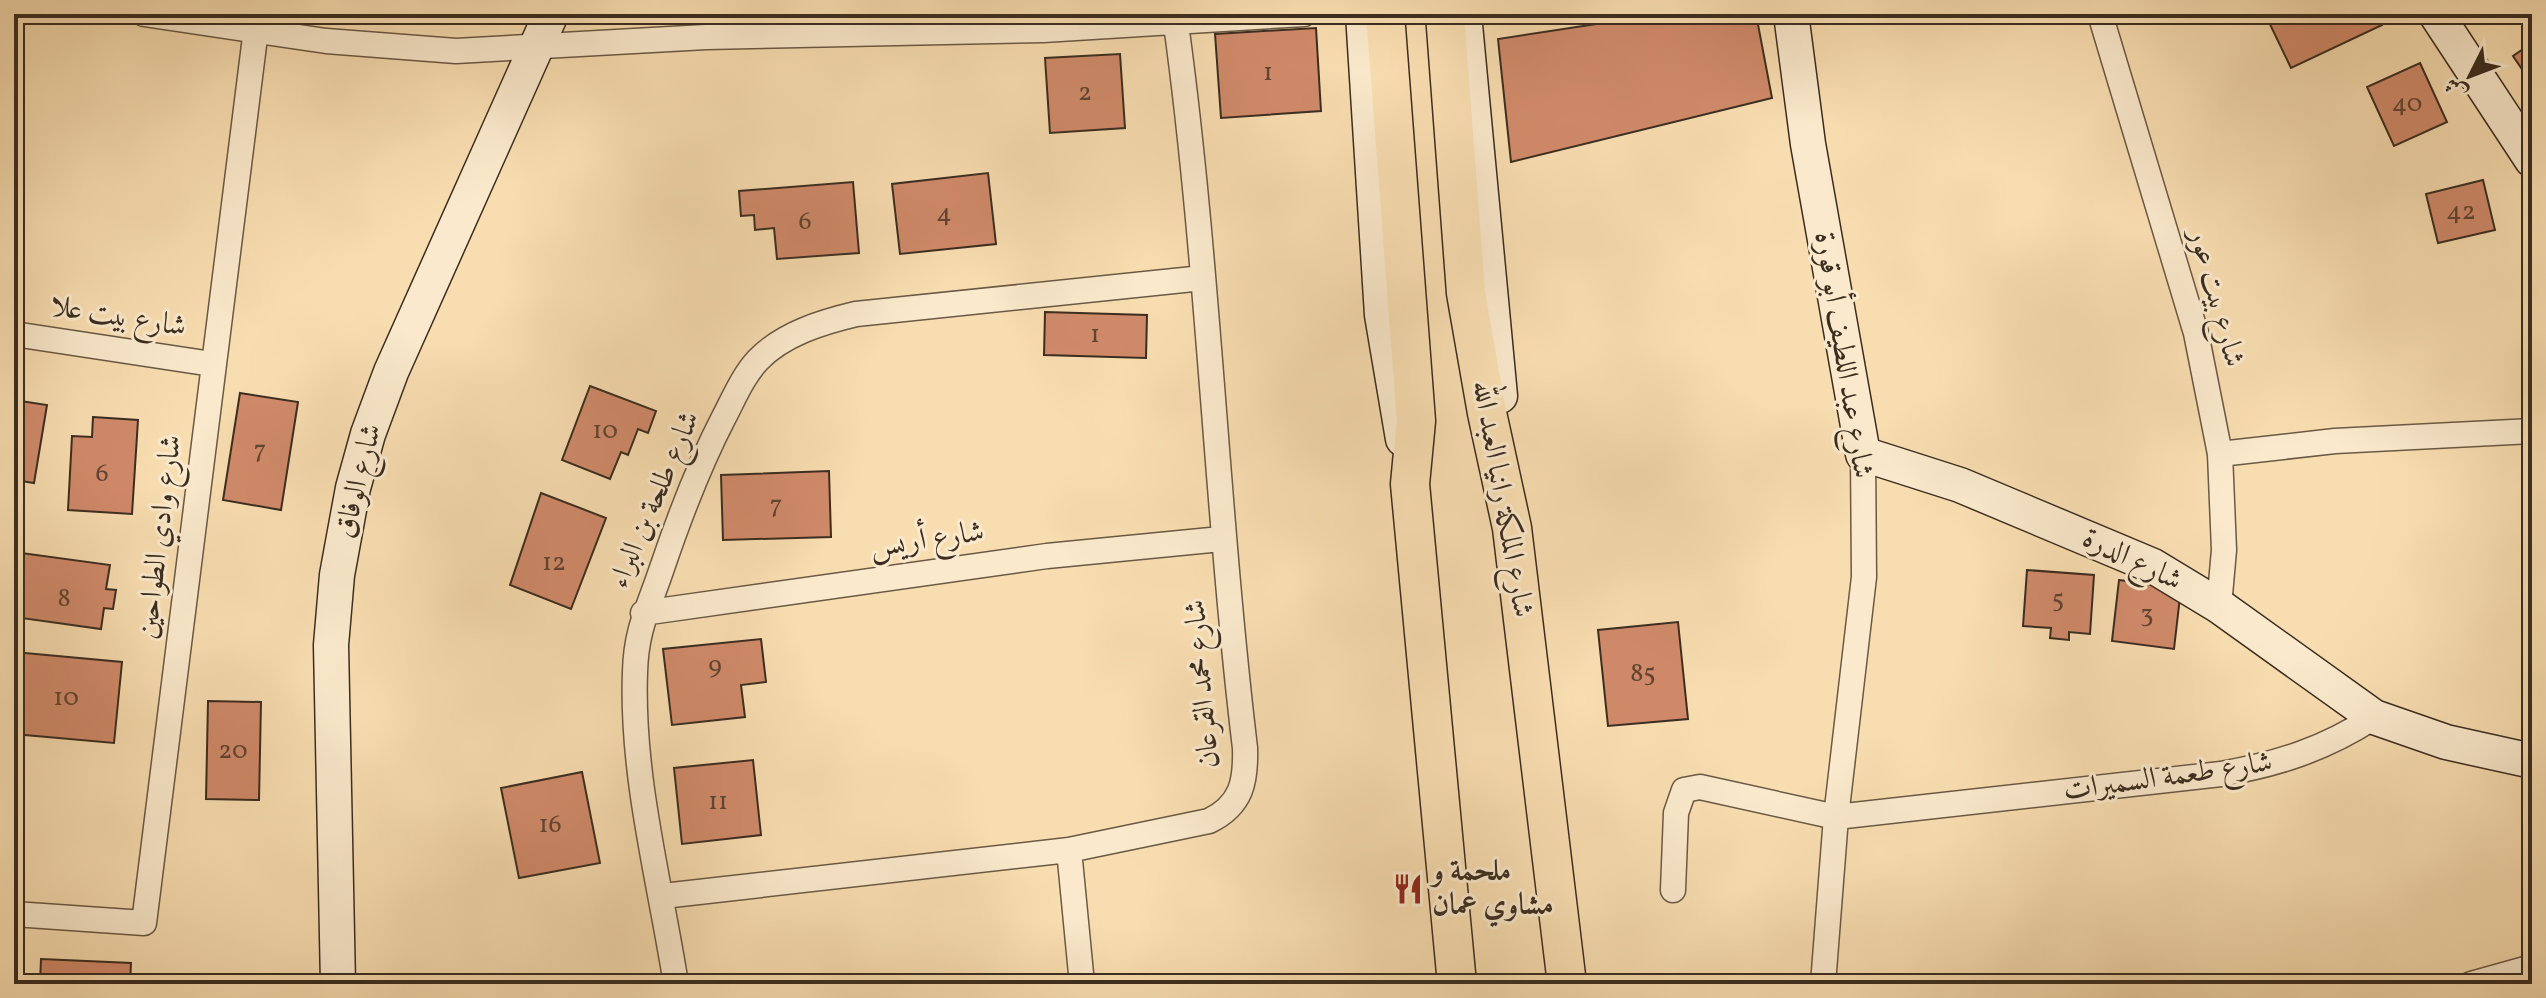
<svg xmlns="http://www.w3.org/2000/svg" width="2546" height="998" font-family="Vollkorn,Amiri,serif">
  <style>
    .building { fill: #d08a6a; stroke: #3b2d20; stroke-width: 2 }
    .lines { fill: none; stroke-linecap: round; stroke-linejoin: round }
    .street-casing { stroke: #6a5944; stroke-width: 27 }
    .secondary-casing { stroke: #3b2d20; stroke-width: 37 }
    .primary-casing { stroke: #3b2d20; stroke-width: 41 }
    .street { stroke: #fae9cc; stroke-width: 24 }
    .secondary { stroke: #fae9cc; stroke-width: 34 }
    .primary { stroke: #f8ddb0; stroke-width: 38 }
    .labels { text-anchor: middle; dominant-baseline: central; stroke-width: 6; stroke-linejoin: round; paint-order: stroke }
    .number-label { font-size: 26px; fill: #604432 }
    .street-label { font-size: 30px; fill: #3b2d20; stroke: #fae9cc }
    .poi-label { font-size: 30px; font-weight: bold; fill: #3b2d20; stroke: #fae9cc; text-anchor: start }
  </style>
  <rect width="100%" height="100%" fill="#f8ddb0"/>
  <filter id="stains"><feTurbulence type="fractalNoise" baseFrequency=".0025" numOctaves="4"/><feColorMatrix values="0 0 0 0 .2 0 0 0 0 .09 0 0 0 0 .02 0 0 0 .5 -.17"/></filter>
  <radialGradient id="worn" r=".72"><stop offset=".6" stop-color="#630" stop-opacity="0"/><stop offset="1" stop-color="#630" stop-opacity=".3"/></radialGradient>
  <path class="building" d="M 1662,14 L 1756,14 L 1772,98 L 1511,162 L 1498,39 Z
    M 2265,14 L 2377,14 L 2382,25 L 2291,68 Z
    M 1316,28 L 1321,111 L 1221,118 L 1215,34 Z
    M 2532,43 L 2532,84 L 2513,56 Z
    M 1120,54 L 1125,128 L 1050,133 L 1045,58 Z
    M 2420,63 L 2447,122 L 2394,146 L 2367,87 Z
    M 988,173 L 996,244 L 900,254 L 892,184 Z
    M 2483,180 L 2495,230 L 2438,243 L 2426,194 Z
    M 853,182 L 859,253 L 777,259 L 774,228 L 755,230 L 754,215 L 741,216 L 739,191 Z
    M 1045,312 L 1147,315 L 1146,358 L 1044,355 Z
    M 590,386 L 656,411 L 648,433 L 638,429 L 628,455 L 621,452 L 610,479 L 562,460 Z
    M 240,393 L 298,402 L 281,510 L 223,500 Z
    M 14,400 L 47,405 L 34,483 L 14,480 Z
    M 93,417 L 138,420 L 132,514 L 68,510 L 72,436 L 92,437 Z
    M 829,471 L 831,537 L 723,540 L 721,475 Z
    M 541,493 L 606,518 L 571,609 L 510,585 Z
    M 14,552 L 110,565 L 106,589 L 116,590 L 113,609 L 104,608 L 101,629 L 14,617 Z
    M 2027,570 L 2094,575 L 2090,634 L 2069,632 L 2069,640 L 2050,638 L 2051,628 L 2023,626 Z
    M 2119,580 L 2181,588 L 2174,649 L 2112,641 Z
    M 1678,622 L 1688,719 L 1608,726 L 1598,630 Z
    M 761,639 L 766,682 L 741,685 L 745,717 L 672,725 L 663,649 Z
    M 14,652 L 122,662 L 114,743 L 14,734 Z
    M 208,701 L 261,702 L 259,800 L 206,799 Z
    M 753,760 L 761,835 L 682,844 L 674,768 Z
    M 582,772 L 600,863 L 519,878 L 501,788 Z
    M 41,959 L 131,963 L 130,984 L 40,984 Z"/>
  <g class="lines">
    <g class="street-casing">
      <path id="street" d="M 144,14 L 326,41 L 456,51 L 706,37 L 1043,30 L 1304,14
        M 2100,14 L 2196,333 L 2220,454 L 2224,550 L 2219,606
        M 14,334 L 212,364
        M 2220,454 L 2335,441 L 2532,431
        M 643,613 L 1047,556 L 1221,539
        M 1069,850 L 1082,984
        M 1673,890 L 1676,813 L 1684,790 L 1700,787 L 1836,817 L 2221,774 C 2278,764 2325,749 2374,717
        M 663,896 L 1069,850 L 1209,821 C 1242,805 1246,781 1245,748 C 1216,507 1209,264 1176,24
        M 14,914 L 144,923 L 256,29
        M 676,984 C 660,882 631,776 635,672 C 636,629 649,607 662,568 C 680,515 698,467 724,417 C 734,398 743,376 758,360 C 783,334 822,322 856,314 L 1203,278
        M 1823,984 L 1836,817 L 1864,577 L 1863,454
        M 2471,984 L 2532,967"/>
    </g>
    <g class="secondary-casing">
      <path id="secondary" d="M 1363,14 L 1382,315 L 1403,439
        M 1464,14 L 1500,396
        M 1791,14 L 1808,144 L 1863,454 L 1960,485 L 2153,566 L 2219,606 L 2374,717 L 2446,742 L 2532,761
        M 2436,14 L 2532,160
        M 338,984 L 331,645 L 337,575 L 353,488 L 368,434 L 391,372 L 551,14"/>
    </g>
    <g class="primary-casing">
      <path id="primary" d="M 1385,14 L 1416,421 L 1410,484 L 1457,984
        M 1445,14 L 1466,293 L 1487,413 L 1512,528 L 1567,984"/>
    </g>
    <use href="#street" class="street"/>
    <use href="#secondary" class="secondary"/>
    <use href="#primary" class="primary"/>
  </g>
  <defs>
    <g id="restaurant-bare" transform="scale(2.4)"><path d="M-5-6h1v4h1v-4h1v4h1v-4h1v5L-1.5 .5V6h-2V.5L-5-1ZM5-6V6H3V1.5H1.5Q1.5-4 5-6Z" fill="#8f2418" stroke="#fae9cc" stroke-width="2.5" paint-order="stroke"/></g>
  </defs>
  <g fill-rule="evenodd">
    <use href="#restaurant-bare" x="1408" y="889"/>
  </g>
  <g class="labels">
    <g class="number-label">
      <text x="1268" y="73">1</text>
      <text x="1085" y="93">2</text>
      <text x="2407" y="104">40</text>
      <text x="2461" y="212">42</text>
      <text x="944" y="214">4</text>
      <text x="805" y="222">6</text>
      <text x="1095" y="335">1</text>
      <text x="605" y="431">10</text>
      <text x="260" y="451">7</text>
      <text x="102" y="474">6</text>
      <text x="776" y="506">7</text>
      <text x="554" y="563">12</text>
      <text x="64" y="599">8</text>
      <text x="2058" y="600">5</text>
      <text x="2147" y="615">3</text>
      <text x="715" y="666">9</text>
      <text x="1643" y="674">85</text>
      <text x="66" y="698">10</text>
      <text x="233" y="751">20</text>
      <text x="718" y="802">11</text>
      <text x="550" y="825">16</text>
    </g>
    <g class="street-label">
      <text transform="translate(2216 298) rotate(75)">شارع بيت عور</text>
      <text transform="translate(118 317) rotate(9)">شارع بيت علا</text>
      <text transform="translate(1843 355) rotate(81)">شارع عبد اللطيف أبو قورة</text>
      <text transform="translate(359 481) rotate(-76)">شارع الوفاق</text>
      <text transform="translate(1502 499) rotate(80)">شارع الملكة رانيا العبد الله</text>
      <text transform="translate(655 500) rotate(-67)">شارع طلحة بن البراء</text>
      <text transform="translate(160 537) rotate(-83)">شارع وادي الطواحين</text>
      <text transform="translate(927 540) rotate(-8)">شارع أريس</text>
      <text transform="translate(2132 560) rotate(26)">شارع الدرة</text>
      <text transform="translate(1203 684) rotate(-95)">شارع محمد القرعان</text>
      <text transform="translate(2168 777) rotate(-8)">شارع طعمة السميرات</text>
    </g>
    <g class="poi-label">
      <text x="1432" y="872">ملحمة و<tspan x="1432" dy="34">مشاوي عمان</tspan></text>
    </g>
  </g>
  <rect width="2546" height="998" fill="none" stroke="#f8ddb0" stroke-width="48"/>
  <rect x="16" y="16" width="2514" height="966" fill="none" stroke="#3b2d20" stroke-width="4"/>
  <rect x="24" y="24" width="2498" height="950" fill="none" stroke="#3b2d20" stroke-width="2"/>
  <g transform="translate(2470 76) rotate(228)" stroke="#fae9cc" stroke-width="6" paint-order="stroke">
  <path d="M0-6L14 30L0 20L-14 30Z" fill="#3b2d20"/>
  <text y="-12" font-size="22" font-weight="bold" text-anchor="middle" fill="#3b2d20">ش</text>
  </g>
  <rect width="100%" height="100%" filter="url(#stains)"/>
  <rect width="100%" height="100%" fill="url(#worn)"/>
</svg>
